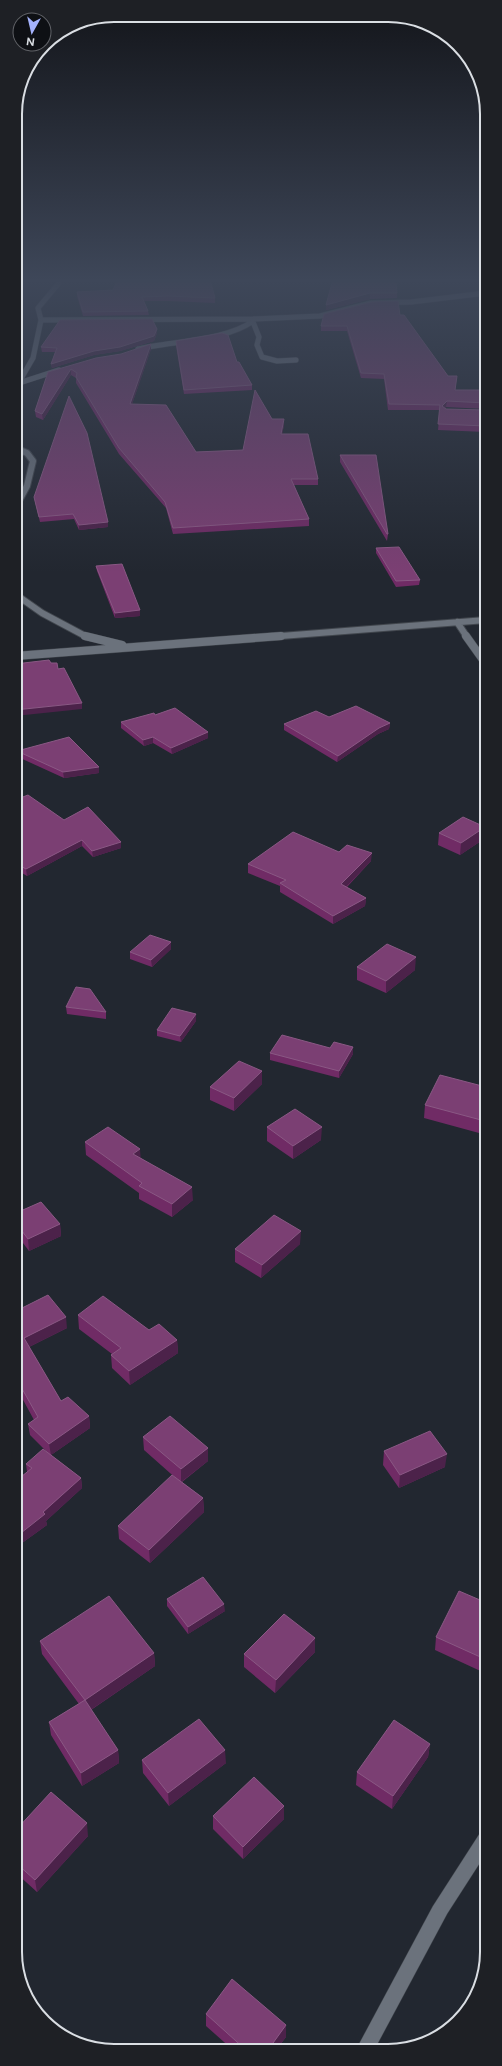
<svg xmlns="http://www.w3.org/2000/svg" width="502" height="2066" font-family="Figtree,sans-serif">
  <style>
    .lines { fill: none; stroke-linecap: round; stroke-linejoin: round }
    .minor-far3-casing { stroke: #41464d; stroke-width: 6 }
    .minor-far2-casing { stroke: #41464d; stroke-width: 8 }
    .minor-far1-casing { stroke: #41464d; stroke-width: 9 }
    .minor-casing { stroke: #41464d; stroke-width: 17 }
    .minor-far3 { stroke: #6b727c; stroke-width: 5 }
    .minor-far2 { stroke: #6b727c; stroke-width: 6 }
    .minor-far1 { stroke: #6b727c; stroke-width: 8 }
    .minor { stroke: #6b727c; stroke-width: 16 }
    .wall { fill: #702b65 }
    .shaded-wall { fill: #4c224a }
    .building { fill: #7b3f73; stroke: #8a5884 }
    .rim { fill: none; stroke: #dadee3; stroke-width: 2 }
  </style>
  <rect width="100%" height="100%" fill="#222730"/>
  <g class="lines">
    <g class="minor-far3-casing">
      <path id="minor-far3" d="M 59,283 L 38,308 L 41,320 L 253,319 L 320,316 L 371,303 L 411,302 L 486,293
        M 253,322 L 259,337 L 257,345 L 262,357 L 277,361 L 296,360
        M 138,349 C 171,341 226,341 253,321
        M 19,383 L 59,370
        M 15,389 L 33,358 L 41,320"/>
    </g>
    <g class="minor-far2-casing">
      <path id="minor-far2" d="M 15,448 L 27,453 L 33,461 L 27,486 L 15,508
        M 15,594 L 42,613 L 87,637
        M 457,622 L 467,637
        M 268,637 L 486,620"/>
    </g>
    <g class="minor-far1-casing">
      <path id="minor-far1" d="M 85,636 L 122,645
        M 466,636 L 486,664
        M 15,656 L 281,636"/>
    </g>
    <g class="minor-casing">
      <path id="minor" d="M 365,2050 L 440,1910 L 487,1837"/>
    </g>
    <use href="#minor-far3" class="minor-far3"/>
    <use href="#minor-far2" class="minor-far2"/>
    <use href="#minor-far1" class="minor-far1"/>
    <use href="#minor" class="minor"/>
  </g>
  <path class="wall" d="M 332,283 L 397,293 L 397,298 L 370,299 L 326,310 Z
    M 77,292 L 215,298 L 215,303 L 168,301 L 144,301 L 148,311 L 149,315 L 83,316 L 77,296 Z
    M 400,315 L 448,376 L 457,376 L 455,390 L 486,390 L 486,409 L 446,407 L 445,408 L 446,409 L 486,410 L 486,432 L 438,430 L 440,410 L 388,410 L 384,379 L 361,378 L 347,331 L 321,331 L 321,326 Z
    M 157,333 L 154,341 L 120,351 L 94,355 L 52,368 L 51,364 L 55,352 L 42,352 L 41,347 Z
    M 176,341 L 237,362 L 252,385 L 252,390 L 184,394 L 176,346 Z
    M 151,349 L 132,404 L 196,452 L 243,450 L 272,419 L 284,425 L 282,434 L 318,479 L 318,485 L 294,485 L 309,519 L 309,526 L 173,534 L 166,508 L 119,454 L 76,383 L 76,378 L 71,375 L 43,420 L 36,417 L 35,411 L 48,372 Z
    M 340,455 L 388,534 L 387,541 L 340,462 Z
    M 34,497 L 108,527 L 79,530 L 74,519 L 40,522 L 35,502 Z
    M 376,548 L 420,580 L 419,585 L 396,587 L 376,553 Z
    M 96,566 L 140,610 L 140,616 L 115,618 L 97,571 Z
    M 155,715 L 208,732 L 208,738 L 172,754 L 153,743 L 144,746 L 121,728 L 121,722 Z
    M 329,717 L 390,723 L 389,729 L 378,734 L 337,762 L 284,730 L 284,724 Z
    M 17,751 L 99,773 L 64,778 L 18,757 Z
    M 64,820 L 121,848 L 93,857 L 82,846 L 27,876 L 17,870 L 17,864 Z
    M 439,833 L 484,839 L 460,855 L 438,845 Z
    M 339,852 L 371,861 L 347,887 L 366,898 L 365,906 L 333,924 L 280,892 L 280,886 L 248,873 L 248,864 Z
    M 486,877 L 486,897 L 479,894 L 480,881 Z
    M 171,942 L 171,949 L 152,967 L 130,959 L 130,952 Z
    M 357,967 L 415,970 L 386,993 L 357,980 Z
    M 66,1007 L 106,1012 L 106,1019 L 67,1014 Z
    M 196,1021 L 181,1042 L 157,1036 L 157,1030 Z
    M 330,1048 L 353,1054 L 339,1078 L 270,1060 L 270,1053 Z
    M 262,1084 L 234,1111 L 210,1100 L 210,1087 Z
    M 486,1087 L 479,1133 L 424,1118 L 425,1105 Z
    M 267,1127 L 321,1140 L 293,1159 L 267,1141 Z
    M 85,1142 L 141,1158 L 193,1200 L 172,1217 L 139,1199 L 139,1193 L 86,1155 Z
    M 16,1213 L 60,1224 L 61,1236 L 29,1251 L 23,1243 Z
    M 300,1244 L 261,1278 L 235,1262 L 235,1249 Z
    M 16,1311 L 67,1328 L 29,1347 L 61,1401 L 89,1416 L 90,1428 L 51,1455 L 81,1478 L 82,1488 L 46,1521 L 47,1525 L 22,1543 L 16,1536 L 16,1481 L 27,1472 L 26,1464 L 48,1453 L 30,1435 L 28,1424 L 34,1420 L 16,1387 Z
    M 78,1315 L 149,1330 L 177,1340 L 178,1353 L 130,1385 L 112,1368 L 111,1355 L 112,1354 L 79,1329 Z
    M 143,1437 L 208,1448 L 208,1461 L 182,1482 L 203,1498 L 204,1512 L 150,1563 L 119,1539 L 118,1526 L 179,1481 L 144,1450 Z
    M 384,1451 L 445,1467 L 399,1488 L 383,1465 Z
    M 167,1599 L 225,1611 L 188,1634 L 167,1606 Z
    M 487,1603 L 487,1674 L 435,1650 L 436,1637 Z
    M 315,1638 L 315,1652 L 275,1693 L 244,1667 L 244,1654 Z
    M 40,1641 L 154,1653 L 155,1666 L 91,1710 L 118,1750 L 119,1763 L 82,1786 L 51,1735 L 49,1722 L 79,1704 L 42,1654 Z
    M 430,1744 L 428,1757 L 392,1809 L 356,1785 L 357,1772 Z
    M 142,1760 L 226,1763 L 169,1806 L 143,1773 Z
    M 284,1806 L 284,1819 L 243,1859 L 213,1829 L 213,1816 Z
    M 16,1830 L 88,1836 L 37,1892 L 16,1873 Z
    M 206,2014 L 286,2025 L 286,2037 L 276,2050 L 233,2050 L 206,2026 Z"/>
  <path class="shaded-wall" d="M 370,293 L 370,299 L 326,310 L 326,305 Z
    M 157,329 L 157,333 L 154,341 L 120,351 L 94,355 L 52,368 L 51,364 L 94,351 Z
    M 21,333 L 22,338 L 15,350 L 15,345 Z
    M 151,344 L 151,349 L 130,410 L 130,404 Z
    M 71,369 L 71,375 L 43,420 L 42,414 Z
    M 447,401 L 446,407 L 442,411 L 442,406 Z
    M 284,419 L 284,425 L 281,440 L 281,434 Z
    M 20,450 L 20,455 L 15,463 L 15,457 Z
    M 108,522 L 108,527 L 79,530 L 79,525 Z
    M 140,610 L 140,616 L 115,618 L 115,613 Z
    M 82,703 L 82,709 L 15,716 L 15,710 Z
    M 390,723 L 389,729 L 378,734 L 337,762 L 338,756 L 379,728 Z
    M 208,732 L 208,738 L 172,754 L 171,748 Z
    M 153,737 L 153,743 L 144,746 L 143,740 Z
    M 99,767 L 99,773 L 64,778 L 63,772 Z
    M 485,827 L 484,839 L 460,855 L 461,843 Z
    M 82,840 L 82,846 L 27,876 L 26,869 Z
    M 121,842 L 121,848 L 93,857 L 92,851 Z
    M 372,853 L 371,861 L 341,892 L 341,884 Z
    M 366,898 L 365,906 L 333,924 L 333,916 Z
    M 171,942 L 171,949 L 152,967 L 151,960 Z
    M 416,957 L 415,970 L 386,993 L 386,981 Z
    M 196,1014 L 196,1021 L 181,1042 L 180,1036 Z
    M 353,1047 L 353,1054 L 339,1078 L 339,1071 Z
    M 262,1071 L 262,1084 L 234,1111 L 234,1098 Z
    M 486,1107 L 486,1117 L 479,1133 L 481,1120 Z
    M 322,1127 L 321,1140 L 293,1159 L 293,1146 Z
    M 140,1149 L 141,1162 L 133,1154 Z
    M 192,1187 L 193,1200 L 172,1217 L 172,1204 Z
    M 60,1224 L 61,1236 L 29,1251 L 28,1239 Z
    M 22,1231 L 23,1243 L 16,1246 L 16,1233 Z
    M 301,1231 L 300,1244 L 261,1278 L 262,1265 Z
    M 66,1317 L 67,1328 L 25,1349 L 24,1338 Z
    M 177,1340 L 178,1353 L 130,1385 L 129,1371 Z
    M 89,1416 L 90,1428 L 51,1455 L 49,1444 Z
    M 208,1448 L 208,1461 L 181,1482 L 181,1469 Z
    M 447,1454 L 445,1467 L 399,1488 L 400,1475 Z
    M 81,1478 L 82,1488 L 46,1521 L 47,1525 L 22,1543 L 21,1533 Z
    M 203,1498 L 204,1512 L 150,1563 L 149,1550 Z
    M 224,1604 L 225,1611 L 188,1634 L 188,1627 Z
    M 315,1638 L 315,1652 L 275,1693 L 276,1680 Z
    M 154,1653 L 155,1666 L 86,1713 L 85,1700 Z
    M 430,1744 L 428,1757 L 392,1809 L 393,1796 Z
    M 118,1750 L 119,1763 L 82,1786 L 81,1773 Z
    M 225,1750 L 226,1763 L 169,1806 L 168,1793 Z
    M 284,1806 L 284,1819 L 243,1859 L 243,1847 Z
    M 87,1823 L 88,1836 L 37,1892 L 35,1880 Z
    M 286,2025 L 286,2037 L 276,2050 L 268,2050 Z"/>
  <path class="building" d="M 116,283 L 211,283 L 215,298 L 168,296 L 142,297 L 148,311 L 83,312 L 77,292 L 113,290 Z
    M 332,283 L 396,283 L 397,293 L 370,293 L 326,305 Z
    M 398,301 L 400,315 L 404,315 L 448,376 L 457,376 L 455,390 L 486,390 L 486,403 L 447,401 L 442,406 L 446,409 L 486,410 L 486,426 L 438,424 L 440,405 L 389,404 L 384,374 L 361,373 L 347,326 L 321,326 L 324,314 L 372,302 Z
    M 152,319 L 157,329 L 154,336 L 120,347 L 94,351 L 51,364 L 57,348 L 41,347 L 60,320 Z
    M 15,333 L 21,333 L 15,345 Z
    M 222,333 L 228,335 L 237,362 L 239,362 L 252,385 L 184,390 L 176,341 Z
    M 151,344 L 130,404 L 166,405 L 196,452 L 243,450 L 255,390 L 272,419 L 284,419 L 281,434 L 308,434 L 318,479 L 291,479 L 309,519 L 173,528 L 165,502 L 119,448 L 76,377 L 77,373 L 71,369 L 42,414 L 35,411 L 48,372 L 96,358 L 121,354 Z
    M 69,396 L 87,433 L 108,522 L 79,525 L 73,514 L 39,517 L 34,497 Z
    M 15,450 L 20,450 L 15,457 Z
    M 340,455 L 376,455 L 388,534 L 387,534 Z
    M 399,547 L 420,580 L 396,581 L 376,548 Z
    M 122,564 L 140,610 L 115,613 L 96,566 Z
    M 49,660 L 51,663 L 57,663 L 58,669 L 64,668 L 82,703 L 15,710 L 15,664 Z
    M 356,706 L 390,723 L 379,728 L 338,756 L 284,724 L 316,711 L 329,717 Z
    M 175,708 L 208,732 L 171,748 L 153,737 L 143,740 L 121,722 L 154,713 L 155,715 Z
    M 69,737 L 99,767 L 63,772 L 17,751 Z
    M 28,795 L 64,820 L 88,807 L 121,842 L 92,851 L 82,840 L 26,869 L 17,864 L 15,845 L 15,800 Z
    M 463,817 L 485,827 L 461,843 L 439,833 Z
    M 293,832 L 339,852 L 347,845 L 372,853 L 341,884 L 366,898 L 333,916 L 280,883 L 286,880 L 248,864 Z
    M 486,877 L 486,884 L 480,881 Z
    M 150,935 L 171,942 L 151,960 L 130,952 Z
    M 387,944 L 416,957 L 386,981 L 357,967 Z
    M 76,987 L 90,989 L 106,1012 L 66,1007 Z
    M 172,1008 L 196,1014 L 180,1036 L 157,1030 Z
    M 282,1035 L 330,1048 L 334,1042 L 353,1047 L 339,1071 L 270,1053 Z
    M 239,1061 L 262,1071 L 234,1098 L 210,1087 Z
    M 440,1075 L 486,1087 L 486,1107 L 481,1120 L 425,1105 Z
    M 295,1109 L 322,1127 L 293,1146 L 267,1127 Z
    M 108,1127 L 140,1149 L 133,1154 L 192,1187 L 172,1204 L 139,1186 L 142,1183 L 85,1142 Z
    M 41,1202 L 60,1224 L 28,1239 L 22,1231 L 16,1233 L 16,1213 Z
    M 274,1215 L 301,1231 L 262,1265 L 235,1249 Z
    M 48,1295 L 66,1317 L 24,1338 L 61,1401 L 68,1397 L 89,1416 L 49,1444 L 28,1424 L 38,1417 L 16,1378 L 16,1311 Z
    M 103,1296 L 149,1330 L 159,1324 L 177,1340 L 129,1371 L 111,1355 L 121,1348 L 78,1315 Z
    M 170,1416 L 208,1448 L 181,1469 L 143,1437 Z
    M 430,1431 L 447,1454 L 400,1475 L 384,1451 Z
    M 43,1449 L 81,1478 L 43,1512 L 45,1514 L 21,1533 L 16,1527 L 16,1481 L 32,1468 L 26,1464 Z
    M 172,1475 L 203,1498 L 149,1550 L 118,1526 Z
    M 203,1577 L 224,1604 L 188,1627 L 167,1599 Z
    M 459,1591 L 487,1603 L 487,1660 L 436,1637 Z
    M 109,1596 L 154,1653 L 85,1700 L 40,1641 Z
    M 284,1614 L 315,1638 L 276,1680 L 244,1654 Z
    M 85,1700 L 118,1750 L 81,1773 L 49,1722 Z
    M 199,1719 L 225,1750 L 168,1793 L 142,1760 Z
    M 394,1720 L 430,1744 L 393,1796 L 357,1772 Z
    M 254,1777 L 284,1806 L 243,1847 L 213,1816 Z
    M 51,1792 L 87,1823 L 35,1880 L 16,1863 L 16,1830 Z
    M 232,1979 L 286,2025 L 268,2050 L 246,2050 L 206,2014 Z"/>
  <linearGradient id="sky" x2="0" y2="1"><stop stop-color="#13151a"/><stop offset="0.49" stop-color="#3e4759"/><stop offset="1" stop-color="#3e4759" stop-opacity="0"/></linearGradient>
  <rect width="502" height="572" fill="url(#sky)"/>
  <path d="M0 0H502V2066H0ZM114 22H388A92 92 0 0 1 480 114V1952A92 92 0 0 1 388 2044H114A92 92 0 0 1 22 1952V114A92 92 0 0 1 114 22Z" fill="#1e2025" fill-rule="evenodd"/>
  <path class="rim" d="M114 22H388A92 92 0 0 1 480 114V1952A92 92 0 0 1 388 2044H114A92 92 0 0 1 22 1952V114A92 92 0 0 1 114 22Z"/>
  <g transform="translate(32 32) rotate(188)"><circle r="19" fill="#0e1014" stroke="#606267"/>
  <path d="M0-3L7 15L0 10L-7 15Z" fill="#a4b2fc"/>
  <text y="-6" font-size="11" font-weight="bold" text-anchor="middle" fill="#dadee3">N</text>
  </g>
</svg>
